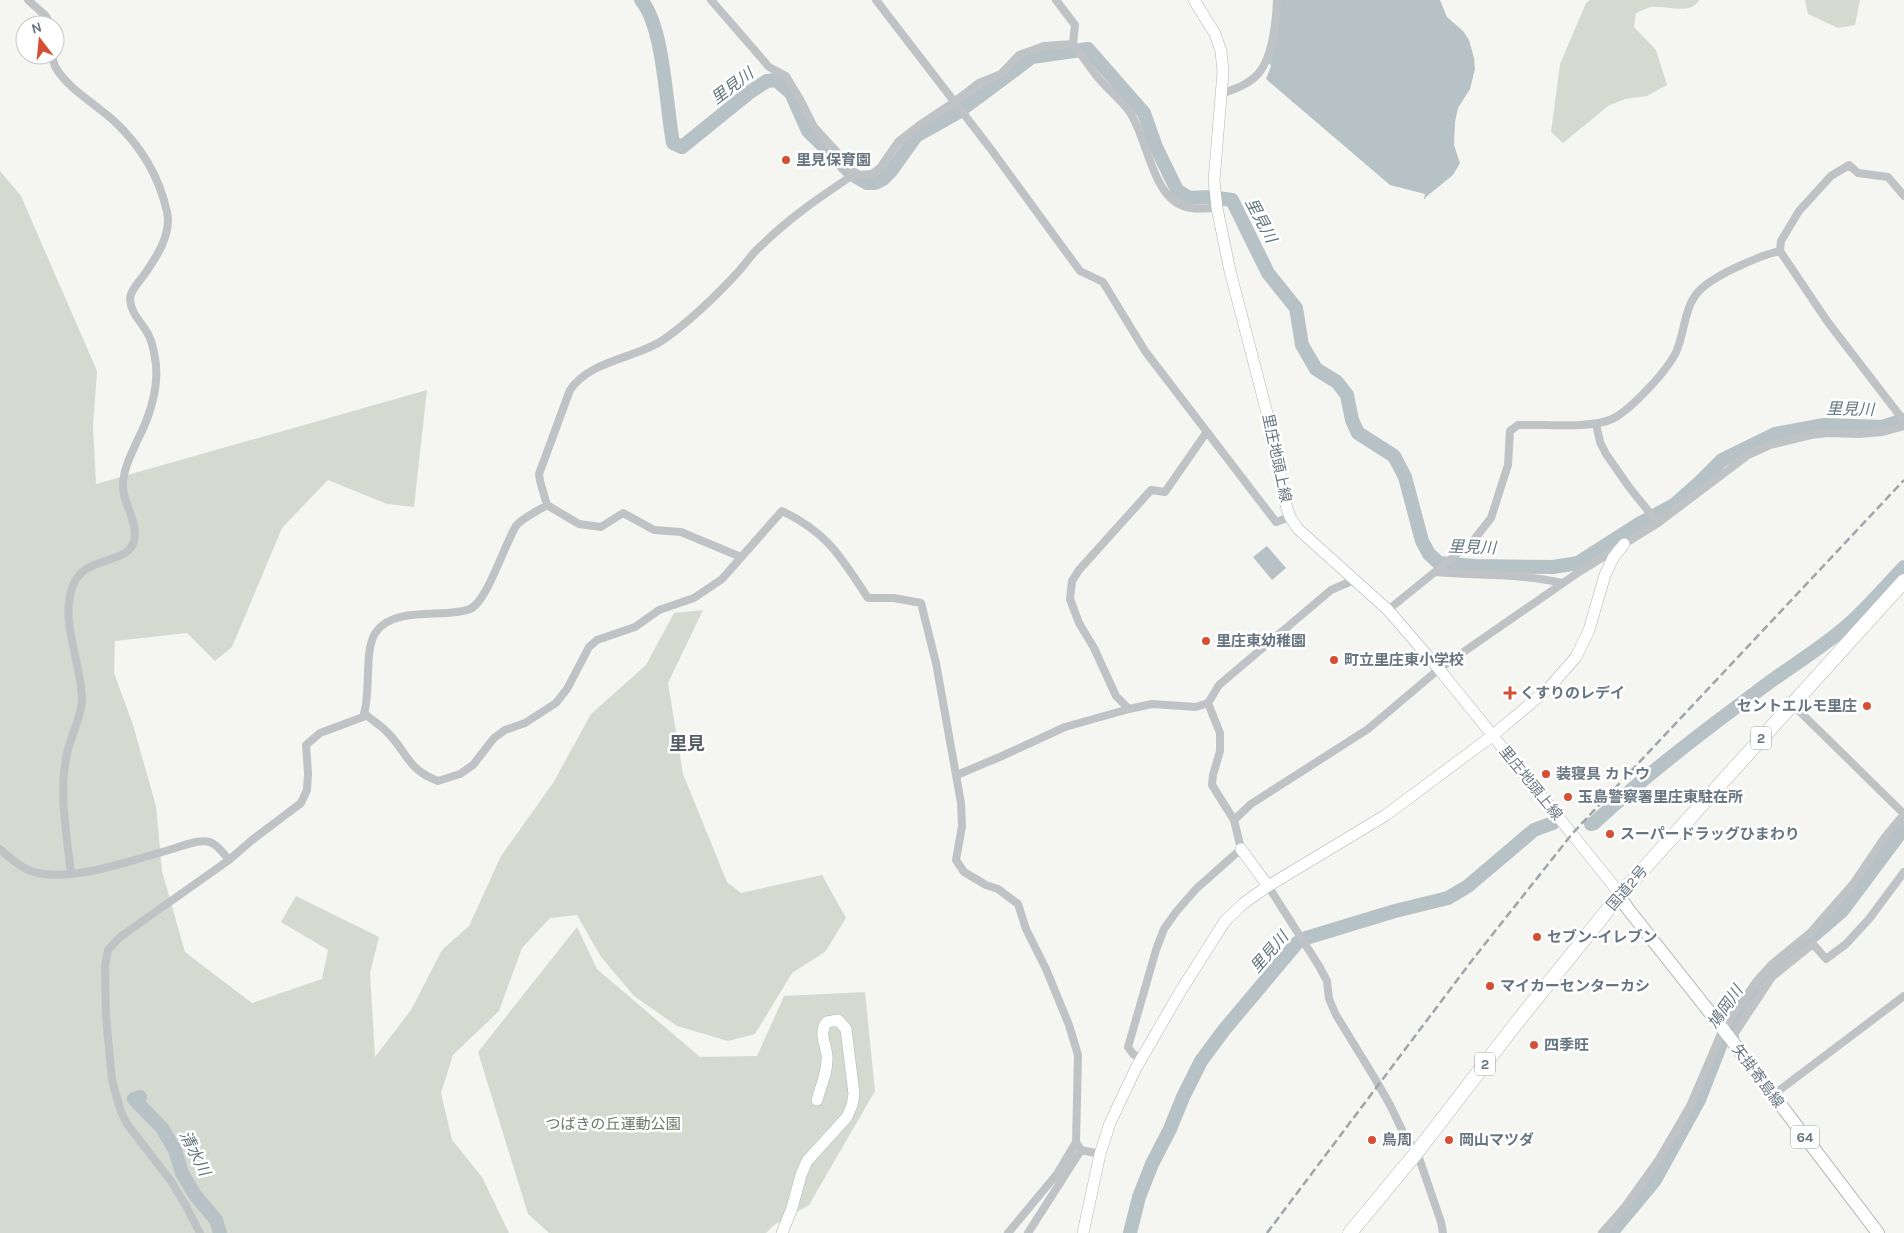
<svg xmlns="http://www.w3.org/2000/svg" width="1904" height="1233" font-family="Karla,'Noto Sans JP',sans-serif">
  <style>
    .green { fill: #d5dad1 }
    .water { fill: #b6c2c5 }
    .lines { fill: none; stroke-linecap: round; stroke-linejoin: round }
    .river { stroke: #b6c2c5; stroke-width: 14 }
    .secondary-casing { stroke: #afb5b8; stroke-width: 12 }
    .primary-casing { stroke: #b0b5b8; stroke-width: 14 }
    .highway-casing { stroke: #b0b4b7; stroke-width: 15 }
    .street { stroke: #bfc3c6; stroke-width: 8 }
    .secondary { stroke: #fff; stroke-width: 11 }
    .primary { stroke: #fff; stroke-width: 12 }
    .highway { stroke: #fff; stroke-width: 14 }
    .rail { stroke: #9fa5a9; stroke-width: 2.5; stroke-dasharray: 8 4; stroke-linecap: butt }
    .poi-dot { fill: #d35034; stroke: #fff; stroke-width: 2 }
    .labels { text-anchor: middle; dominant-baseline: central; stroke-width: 5; stroke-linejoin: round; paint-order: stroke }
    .shield { fill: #fff; stroke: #959fa6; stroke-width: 1 }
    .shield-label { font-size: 14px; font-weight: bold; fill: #677680 }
    .poi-label { font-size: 15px; font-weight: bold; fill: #677680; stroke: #fff; text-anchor: start }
    .street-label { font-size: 15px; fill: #677680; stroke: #fff }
    .park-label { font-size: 15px; fill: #6a7865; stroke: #fff }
    .water-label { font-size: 16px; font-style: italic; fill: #63777d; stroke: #fff }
    .quarter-label { font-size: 18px; font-weight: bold; fill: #545f66; stroke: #fff }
  </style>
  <rect width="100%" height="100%" fill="#f5f5f2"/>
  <path class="green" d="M 1590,0 L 1699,0 C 1691,16 1666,5 1651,7 C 1646,8 1641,11 1636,13 L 1634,27 L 1656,50 L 1667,85 L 1647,96 L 1625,99 L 1608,106 L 1563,143 L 1551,132 L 1560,64 L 1586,3 Z
    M 1805,0 L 1860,0 L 1855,25 L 1838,28 L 1808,14 Z
    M 0,171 L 21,196 L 97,371 L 93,426 L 96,484 L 427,390 L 414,507 L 387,504 L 328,480 L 282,528 L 232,647 L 215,661 L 187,633 L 115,641 L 114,673 L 133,725 L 156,806 L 162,871 L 185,952 L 252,1003 L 322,979 L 328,950 L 281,922 L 296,896 L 379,937 L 370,973 L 375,1057 L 411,1010 L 442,950 L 469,926 L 501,856 L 553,783 L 591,714 L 646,665 L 674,613 L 703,610 L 668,683 L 683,774 L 727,882 L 741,893 L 822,875 L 846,918 L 825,952 L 792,973 L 755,1034 L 728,1041 L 677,1026 L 634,996 L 601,957 L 577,915 L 550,918 L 522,948 L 499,1011 L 453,1055 L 441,1093 L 452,1140 L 482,1177 L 509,1233 L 0,1233 Z
    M 577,927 L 597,969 L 700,1057 L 757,1056 L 784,996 L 865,992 L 875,1091 L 809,1205 L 774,1225 L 766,1233 L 549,1233 L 528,1214 L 478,1052 Z"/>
  <path class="water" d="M 1279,0 L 1440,0 L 1447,17 L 1463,31 L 1469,40 L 1474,58 L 1475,69 L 1470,89 L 1458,108 L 1455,122 L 1454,145 L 1460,163 L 1453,175 L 1426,197 L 1425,199 L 1424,199 L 1425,194 L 1390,185 L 1266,79 L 1271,66 L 1269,63 Z
    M 1267,546 L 1286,568 L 1272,580 L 1253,557 Z"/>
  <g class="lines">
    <path class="river" d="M 641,0 C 664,26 666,107 673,143 L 682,147 L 750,92 L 767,81 L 776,80 L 791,93 L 808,131 L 853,175 L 867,183 L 875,183 L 883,179 L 891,171 L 916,136 L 957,113 L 1032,57 L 1088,49 L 1144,113 L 1156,147 L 1177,190 L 1189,198 L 1210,197 L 1232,200 L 1268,273 L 1296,308 L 1302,345 L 1316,369 L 1337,382 L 1347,395 L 1352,420 L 1358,433 L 1394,456 L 1405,477 L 1422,541 L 1429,554 L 1439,563 L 1475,566 L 1553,567 L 1578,563 L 1639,524 L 1674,505 L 1700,482 L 1722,460 L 1775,434 L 1824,425 L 1882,427 L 1904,420
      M 1591,824 L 1594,823 C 1647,774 1705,730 1763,687 C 1791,666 1822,648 1849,624 C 1868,607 1886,586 1904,567
      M 140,1097 L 134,1099 L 162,1128 L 175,1150 L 182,1173 L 195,1195 L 216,1220 L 220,1233
      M 1130,1233 L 1139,1197 L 1152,1164 L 1170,1129 L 1183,1097 L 1201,1061 L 1224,1030 L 1297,943 L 1306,938 L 1395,911 L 1448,898 L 1468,886 L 1534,830 L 1553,823
      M 1611,1233 L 1655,1180 L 1699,1100 L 1722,1041 L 1771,972 L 1842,911 L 1904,828"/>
    <g class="secondary-casing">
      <path id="secondary" d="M 1194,0 L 1215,34 L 1221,51 L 1223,72 L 1214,181 L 1217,208 L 1230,271 L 1273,436 L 1286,505 L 1290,517 L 1298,529 L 1388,610 L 1439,669 L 1613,885 L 1619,896
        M 1241,849 L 1268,886
        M 782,1233 L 792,1208 L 801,1175 L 807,1161 L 847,1117 L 852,1105 L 854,1094 L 846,1029 L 838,1020 L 827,1022 C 818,1032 826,1045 827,1056 C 828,1071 821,1086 817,1100
        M 1083,1233 L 1100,1154 L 1110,1123 L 1136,1068 L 1180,992 L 1225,921 L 1244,903 L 1268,886 L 1386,815 L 1492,736 L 1549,688 L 1576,657 L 1589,630 L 1605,575 L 1613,558 L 1624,544"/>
    </g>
    <g class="primary-casing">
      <path id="primary" d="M 1619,896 L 1628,909 L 1723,1029 L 1878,1233"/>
    </g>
    <g class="highway-casing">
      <path id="highway" d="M 1350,1233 L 1417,1152 L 1518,1021 L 1619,896 L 1904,581"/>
    </g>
    <path class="street" d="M 28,0 L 46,16 L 50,25
      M 711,0 L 769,67 L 786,76 L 801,101 L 814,127 L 858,175 L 872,174 L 880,168 L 898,142 L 921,124 L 954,102 L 979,83 L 1001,74 L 1019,55 L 1044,46 L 1073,44
      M 876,0 L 990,148 L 1080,271 L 1103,282 L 1145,351 L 1276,522 L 1290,517
      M 1056,0 L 1075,25 L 1073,44 C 1081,54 1088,65 1096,75 C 1106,88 1119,98 1129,111 C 1147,135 1152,199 1186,207 C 1195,210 1207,208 1217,208
      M 52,55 C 53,59 54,65 56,68 C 68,89 97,105 114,121 C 141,146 159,176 167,212 C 172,234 156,258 144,275 C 139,282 130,291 130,299 C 131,315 143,323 149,336 C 152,342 154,352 155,358 C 160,385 150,416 138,439 C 131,455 125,465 123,482 C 121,502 139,521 134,541 C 128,565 85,555 73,585 C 59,621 82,664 82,700 C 82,716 69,740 66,758 C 59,795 67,836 71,874
      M 1221,94 C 1234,89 1248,85 1258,74 C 1273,57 1276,22 1277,0
      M 1904,196 L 1888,177 L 1858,173 L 1849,165 L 1831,176 L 1799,211 L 1781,241 L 1780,251 L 1827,321 L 1904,421
      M 1596,424 L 1600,442 L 1606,454 L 1629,487 L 1658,523
      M 547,505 L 579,524 L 601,527 L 623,513 L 654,530 L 681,532 L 741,557
      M 1436,572 C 1478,576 1520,573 1562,583
      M 1388,610 L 1473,541 L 1491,518 L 1508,465 L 1510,431 L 1518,425 C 1543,424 1590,429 1612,419 C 1631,410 1669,369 1677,350 C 1685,331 1684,307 1699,291 C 1714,275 1759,256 1780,251
      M 1792,704 L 1904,814
      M 1129,709 L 1116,696 L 1094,648 L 1079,623 L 1070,599 L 1072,581 L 1079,570 L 1151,490 L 1165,492 L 1206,433
      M 365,714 C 372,720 380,725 386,731 C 408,752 406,769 438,781 L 460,774 L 473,765 L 494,738 L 505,730 L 525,723 L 556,703 L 567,689 L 589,647 L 597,640 L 635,627 L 659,610 L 694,598 L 722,579 L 782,511 C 828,533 841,557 868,598 L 894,598 L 921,603 L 936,663 L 961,803 L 962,826 L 956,860 L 964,872 L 986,885 L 998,889 L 1018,904 L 1026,929 L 1046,969 L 1069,1025 L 1078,1055 L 1076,1142 L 1081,1150
      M 957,775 L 1002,756 L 1065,727 L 1129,709 L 1152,704 L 1196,707 L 1208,703 L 1219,685 L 1331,590 L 1354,580
      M 1234,820 L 1251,804 L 1368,729 L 1439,669 L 1579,572 L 1658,523 L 1748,455 L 1770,445 L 1811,435 L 1828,433 L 1859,434 L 1883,432 L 1904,426
      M 0,849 C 11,859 23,870 38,873 C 75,881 133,860 169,850 C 180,847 197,839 210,842 C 218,845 224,854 229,860
      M 1268,886 L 1319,966 L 1327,981 L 1329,999 L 1336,1015 L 1374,1077 L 1390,1105 L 1404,1134 L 1417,1152 L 1441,1222 L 1443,1233
      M 1735,1045 L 1735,1033 L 1772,977 L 1813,944 L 1826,959 L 1846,944 L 1869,919 L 1904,872
      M 1141,1059 L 1133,1054 L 1128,1047 L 1156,950 L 1164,929 L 1176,912 L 1196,889 L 1241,849 L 1234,820 L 1212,785 L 1213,775 L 1220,751 L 1220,733 L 1208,703
      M 1773,1095 L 1904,996
      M 200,1233 L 186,1206 L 171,1181 L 127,1124 L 121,1112 L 112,1080 L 106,1017 L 105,967 L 108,950 L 120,937 L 229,860 L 252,840 L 301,803 L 307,790 L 308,773 L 306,745 L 320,733 L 363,717 C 372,693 363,650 376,632 C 395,605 446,619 470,609 C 487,602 505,543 516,526 C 522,518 538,511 547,505 L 540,481 L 539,474 L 570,390 C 591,359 637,359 666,338 C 692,319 717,295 739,271 C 747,262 753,252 762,245 C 790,217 823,195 856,173
      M 1008,1233 L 1057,1174 L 1076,1142
      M 1028,1233 L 1081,1150 L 1100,1154
      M 1602,1233 L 1624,1208 L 1659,1159 L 1690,1106 L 1723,1029 L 1756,982 L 1772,964 L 1811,932 L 1853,884 L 1885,837 L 1904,814"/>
    <use href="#secondary" class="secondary"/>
    <use href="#primary" class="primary"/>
    <use href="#highway" class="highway"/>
    <path class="rail" d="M 1267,1233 L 1473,959 L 1572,834 L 1904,480"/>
  </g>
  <g class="poi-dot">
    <circle cx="786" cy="160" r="5"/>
    <circle cx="1206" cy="641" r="5"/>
    <circle cx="1334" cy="660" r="5"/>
    <path d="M1507.5 685.5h5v5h5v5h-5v5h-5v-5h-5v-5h5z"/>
    <circle cx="1867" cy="706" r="5"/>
    <circle cx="1546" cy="774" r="5"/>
    <circle cx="1568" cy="797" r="5"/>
    <circle cx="1610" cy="834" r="5"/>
    <circle cx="1537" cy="937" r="5"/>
    <circle cx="1490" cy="986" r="5"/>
    <circle cx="1534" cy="1045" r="5"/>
    <circle cx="1372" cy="1140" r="5"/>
    <circle cx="1449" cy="1140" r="5"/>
  </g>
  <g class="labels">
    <g class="shield">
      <rect x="1751" y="726.5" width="20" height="23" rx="4"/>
      <rect x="1475" y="1052.5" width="20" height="23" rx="4"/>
      <rect x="1791" y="1125.5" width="28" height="23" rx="4"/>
    </g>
    <g class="shield-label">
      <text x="1761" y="738">2</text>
      <text x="1485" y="1064">2</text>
      <text x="1805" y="1137">64</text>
    </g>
    <g class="poi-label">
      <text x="796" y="160">里見保育園</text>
      <text x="1216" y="641">里庄東幼稚園</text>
      <text x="1344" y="660">町立里庄東小学校</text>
      <text x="1520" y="693">くすりのレデイ</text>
      <text x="1857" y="706" text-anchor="end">セントエルモ里庄</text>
      <text x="1556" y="774">装寝具 カトウ</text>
      <text x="1578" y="797">玉島警察署里庄東駐在所</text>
      <text x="1620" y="834">スーパードラッグひまわり</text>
      <text x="1547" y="937">セブン-イレブン</text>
      <text x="1500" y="986">マイカーセンターカシ</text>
      <text x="1544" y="1045">四季旺</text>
      <text x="1382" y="1140">鳥周</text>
      <text x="1459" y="1140">岡山マツダ</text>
    </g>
    <g class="street-label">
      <text transform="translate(1277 458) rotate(78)">里庄地頭上線</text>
      <text transform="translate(1531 783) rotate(51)">里庄地頭上線</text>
      <text transform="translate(1627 888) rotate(-49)">国道2号</text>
      <text transform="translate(1758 1076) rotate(53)">矢掛寄島線</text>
    </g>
    <g class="park-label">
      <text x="613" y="1124">つばきの丘運動公園</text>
    </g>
    <g class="water-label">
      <text transform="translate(732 86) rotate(-37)">里見川</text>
      <text transform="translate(1261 220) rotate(62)">里見川</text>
      <text transform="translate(1850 409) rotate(1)">里見川</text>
      <text transform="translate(1472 547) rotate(2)">里見川</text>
      <text transform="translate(1269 952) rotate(-49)">里見川</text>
      <text transform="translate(1725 1007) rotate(-55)">鳩岡川</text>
      <text transform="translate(195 1153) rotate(63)">清水川</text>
    </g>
    <g class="quarter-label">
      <text x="687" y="744">里見</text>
    </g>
  </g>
  <g transform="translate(40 40) rotate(344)"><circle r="24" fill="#ffffff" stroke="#c2c8cc"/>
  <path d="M0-4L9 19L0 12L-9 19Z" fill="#d35034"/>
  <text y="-8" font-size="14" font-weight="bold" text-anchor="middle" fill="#677680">N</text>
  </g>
</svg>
